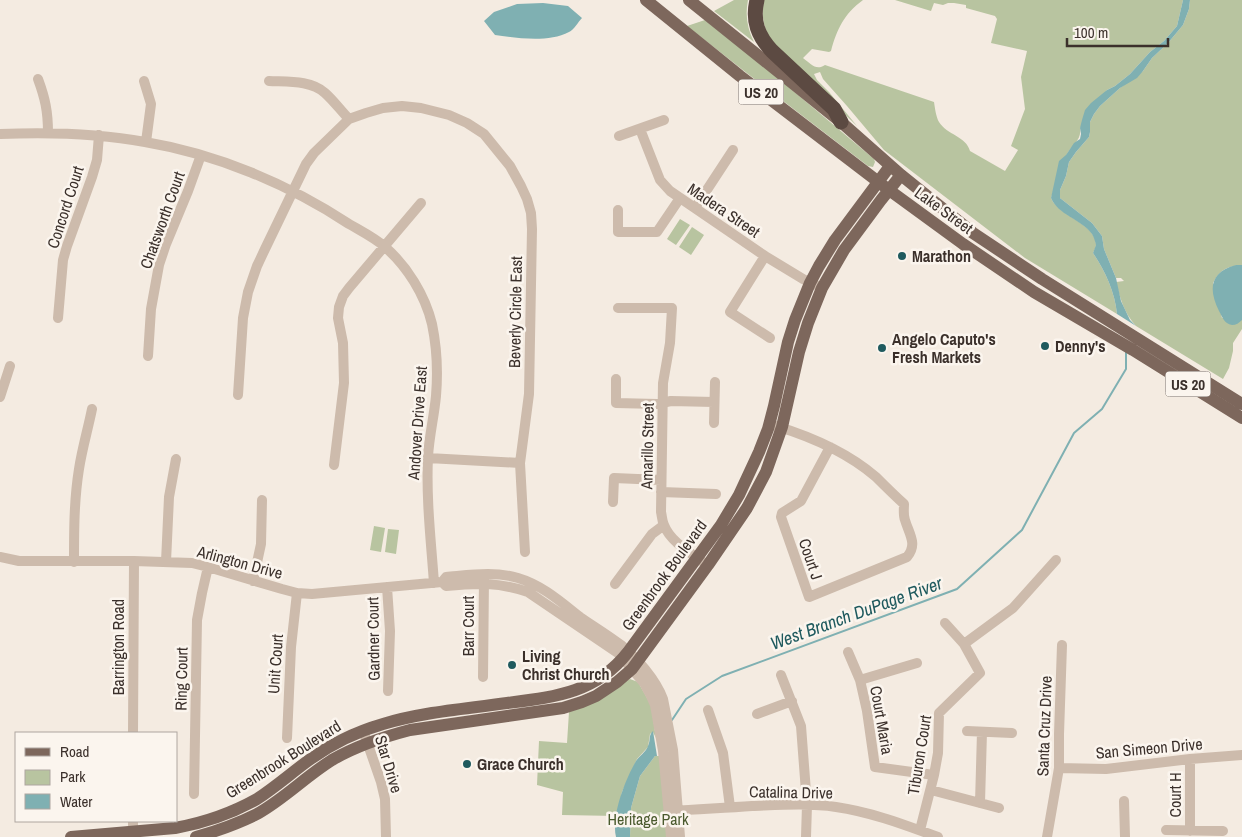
<svg xmlns="http://www.w3.org/2000/svg" width="1242" height="837" font-family="'Archivo Narrow',sans-serif">
  <style>
    .green { fill: #b8c4a0 }
    .water { fill: #7fb0b2 }
    .lines { fill: none; stroke-linecap: round; stroke-linejoin: round }
    .stream { stroke: #7fb0b2; stroke-width: 2 }
    .minor { stroke: #cdbbac; stroke-width: 10 }
    .major { stroke: #7d675c; stroke-width: 12 }
    .highway { stroke: #5c4a42; stroke-width: 15 }
    .poi-dot { fill: #1f5a5e; stroke: #fbf5ee; stroke-width: 2 }
    .labels { text-anchor: middle; dominant-baseline: central; stroke-width: 5; stroke-linejoin: round; paint-order: stroke }
    .shield { fill: #fbf5ee; stroke: #756b66; stroke-width: 1 }
    .shield-label { font-size: 15px; font-weight: bold; fill: #3b302b }
    .street-label { font-size: 16px; fill: #3b302b; stroke: #fbf5ee }
    .poi-label { font-size: 16px; font-weight: bold; fill: #3b302b; stroke: #fbf5ee; text-anchor: start }
    .park-label { font-size: 16px; fill: #4a5a2e; stroke: #fbf5ee }
    .water-label { font-size: 18px; font-style: italic; fill: #1f5a5e; stroke: #fbf5ee }
  </style>
  <rect width="100%" height="100%" fill="#f4ebe1"/>
  <path class="green" d="M 734,0 L 748,0 C 745,15 747,28 754,42 L 714,11 Z
    M 764,0 L 863,0 C 844,14 837,29 831,51 L 829,52 L 812,49 L 803,58 C 811,64 816,71 825,65 L 934,102 C 935,108 936,117 939,122 C 947,135 966,136 970,151 L 1005,171 L 1018,150 L 1011,146 L 1025,109 L 1021,77 L 1027,51 L 991,43 L 997,19 L 995,16 L 966,8 L 966,5 L 954,3 L 948,3 L 943,5 L 934,3 L 931,11 L 895,0 L 1183,0 L 1177,26 L 1164,41 L 1150,52 L 1130,74 L 1115,86 L 1107,90 L 1080,128 C 1082,141 1071,145 1066,156 C 1060,169 1056,184 1051,198 C 1058,216 1097,224 1096,245 C 1096,248 1094,250 1093,253 C 1105,271 1115,292 1117,314 L 1025,258 L 884,150 L 847,106 L 823,79 L 820,72 L 814,74 L 817,80 L 829,92 L 857,126 L 780,52 C 766,36 760,21 764,0 Z
    M 1190,0 L 1242,0 L 1242,265 C 1227,266 1220,270 1213,283 L 1222,318 L 1242,315 L 1242,329 L 1233,343 L 1233,351 L 1229,368 L 1223,379 L 1136,326 C 1124,313 1120,298 1116,282 L 1124,281 L 1121,278 L 1116,278 L 1104,249 L 1102,236 L 1092,223 L 1060,198 L 1060,190 L 1066,176 L 1069,162 L 1076,152 L 1089,137 L 1090,132 L 1090,122 L 1094,114 L 1100,106 L 1120,88 L 1143,71 L 1152,58 L 1168,43 L 1183,25 L 1189,9 Z
    M 705,20 L 779,79 L 874,159 L 875,162 L 873,167 L 868,166 L 748,74 L 687,26 Z
    M 680,219 L 690,225 L 676,245 L 667,239 Z
    M 692,227 L 704,235 L 691,255 L 679,247 Z
    M 374,526 L 385,528 L 381,552 L 370,550 Z
    M 388,529 L 399,530 L 396,554 L 385,552 Z
    M 630,679 L 638,682 L 651,705 L 656,738 L 653,732 L 650,734 L 648,747 L 637,759 L 622,792 L 617,816 L 562,815 L 563,792 L 537,785 L 539,741 L 567,743 L 569,712 Z
    M 655,756 L 663,756 L 667,837 L 630,837 L 631,808 L 640,776 Z"/>
  <path class="water" d="M 1183,0 L 1190,0 L 1189,9 L 1183,25 L 1168,43 L 1152,58 L 1143,71 L 1137,78 L 1120,88 L 1100,106 L 1094,114 L 1090,122 L 1090,132 L 1089,137 L 1076,152 L 1069,162 L 1066,176 L 1060,190 L 1060,198 L 1092,223 L 1102,236 L 1104,249 L 1116,278 L 1121,301 L 1130,320 L 1136,326 L 1117,314 C 1115,292 1105,271 1093,253 L 1096,245 C 1095,241 1094,237 1092,234 C 1081,219 1058,215 1051,198 L 1059,161 L 1066,155 L 1074,143 L 1080,139 L 1081,134 L 1080,128 L 1082,120 L 1085,110 L 1091,103 L 1107,90 L 1115,86 L 1130,74 L 1150,52 L 1164,41 L 1177,26 Z
    M 543,3 L 568,6 L 582,18 C 578,22 574,30 569,32 C 548,43 517,38 495,35 L 484,21 L 494,12 L 517,4 Z
    M 1236,265 L 1242,265 L 1242,320 C 1239,323 1236,325 1232,325 C 1224,324 1222,316 1219,311 C 1208,289 1210,272 1236,265 Z
    M 653,731 L 657,756 L 655,756 L 640,776 L 631,808 L 630,837 L 616,837 C 611,816 625,780 636,761 C 639,756 646,752 648,746 C 651,740 648,736 653,731 Z"/>
  <g class="lines">
    <path class="stream" d="M 672,720 L 686,699 L 722,676 L 957,589 L 1022,530 L 1074,433 L 1102,409 L 1126,369 L 1126,351"/>
    <path class="minor" d="M 38,79 C 45,98 48,111 48,133
      M 144,81 L 151,104 L 146,142
      M 269,81 C 287,82 311,80 325,93 C 334,101 341,111 349,119
      M 640,129 L 660,180 L 670,191 L 765,256 L 803,279 L 816,285
      M 0,134 C 49,132 97,133 145,142 C 217,154 288,184 349,224 C 361,231 375,238 385,247 C 407,266 425,295 432,324 C 437,348 438,372 436,396 C 434,417 429,437 428,457 C 426,499 431,541 434,583
      M 619,136 L 664,120
      M 695,208 L 733,150
      M 618,210 L 618,232 L 657,232 L 680,198
      M 765,256 L 730,312 L 770,338
      M 618,308 L 672,308 L 670,343 L 663,383 L 661,512 C 662,516 662,521 664,525 C 670,541 689,552 703,562
      M 58,318 L 63,260 L 67,246 L 92,177 L 97,160 L 99,135
      M 148,356 L 151,309 L 159,265 L 166,244 L 188,191 L 201,155
      M 616,379 L 616,403 L 657,404 L 671,401 L 714,402
      M 238,395 L 243,318 L 248,292 L 257,266 L 265,249 L 306,164 L 314,153 L 349,119 L 366,113 L 383,108 L 402,106 L 421,108 L 449,115 L 467,123 L 484,134 L 510,166 L 521,186 L 527,199 L 531,213 L 532,229 L 529,394 L 520,463 L 525,552
      M 0,397 L 10,366
      M 714,423 L 715,382
      M 776,426 C 812,437 847,452 876,477 C 885,486 894,495 904,504 C 904,509 903,515 905,520 C 909,534 918,544 907,557 L 809,597 L 781,517 L 782,513 L 801,501 L 830,447
      M 428,458 L 520,463
      M 334,465 L 344,383 L 343,343 L 338,318 L 339,307 L 343,296 L 349,288 L 421,203
      M 661,492 L 716,494
      M 613,502 L 614,478 L 661,480
      M 0,557 L 19,561 L 134,561 L 192,563 L 208,567 L 282,589 L 297,593 L 312,594 L 442,582 L 446,586 C 476,583 499,582 528,592 L 618,653 L 644,683 L 651,696 L 655,705 L 663,751 L 671,837
      M 74,562 C 74,531 74,500 79,469 C 82,449 88,429 92,409
      M 166,562 L 169,497 L 176,459
      M 253,581 L 261,544 L 262,500
      M 442,582 L 446,577 C 470,575 495,571 518,578 C 542,585 561,602 580,617 C 593,626 608,635 621,645 C 637,658 656,680 663,699 L 673,750 L 680,837
      M 615,584 L 652,534 L 664,525
      M 387,587 L 390,631 L 388,691
      M 964,644 L 1013,608 L 1056,560
      M 848,652 L 860,680 L 867,711 L 875,767 L 934,775
      M 781,675 L 801,726 L 807,805 L 806,837
      M 483,677 L 484,578
      M 860,680 L 917,663
      M 708,710 L 723,753 L 730,807
      M 757,714 L 792,701
      M 967,731 L 1012,733
      M 133,733 L 134,561
      M 365,736 L 381,782 L 385,799 L 386,837
      M 287,738 L 291,647 L 297,593
      M 1190,759 L 1190,831
      M 1059,768 L 1106,769 L 1190,759 L 1242,755
      M 931,790 L 999,808
      M 194,794 L 197,620 L 202,593 L 208,567
      M 1124,801 L 1125,837
      M 980,803 L 982,732
      M 672,811 C 699,809 725,808 752,806 C 780,805 808,803 836,807 C 871,812 905,825 938,837
      M 920,830 L 934,775 L 938,753 L 939,713 L 980,673 L 964,644 L 945,623
      M 1166,830 L 1223,831
      M 133,837 L 133,821
      M 1047,837 L 1059,768 L 1059,734 L 1062,645"/>
    <path class="major" d="M 646,0 L 740,76 L 889,190 L 963,244 L 1034,292 L 1133,350 L 1242,418
      M 689,0 L 841,122 L 901,175 L 973,233 L 1042,279 L 1242,404
      M 71,837 L 175,828 C 203,823 232,813 257,799 C 274,788 289,775 305,763 C 329,745 355,732 383,724 C 422,712 466,709 507,703 C 555,697 596,693 628,652 L 721,525 L 739,495 L 759,452 L 768,429 L 774,406 L 788,342 L 795,320 L 810,283 L 819,266 L 835,240 L 890,166
      M 196,837 C 217,831 237,824 257,814 C 284,799 305,777 332,760 C 356,746 383,737 410,730 L 563,708 L 582,702 L 596,696 L 617,682 L 632,669 L 708,565 L 747,508 L 766,472 L 782,427 L 799,352 L 808,323 L 822,288 L 844,250 L 881,200 L 901,175"/>
    <path class="highway" d="M 757,0 C 752,21 758,36 772,51 L 834,109 L 841,122"/>
  </g>
  <g class="poi-dot">
    <circle cx="902" cy="256" r="5"/>
    <circle cx="1045" cy="346" r="5"/>
    <circle cx="882" cy="348" r="5"/>
    <circle cx="512" cy="665" r="5"/>
    <circle cx="467" cy="764" r="5"/>
  </g>
  <g class="labels">
    <g class="shield">
      <rect x="738.5" y="79.5" width="45" height="25" rx="4"/>
      <rect x="1165.5" y="371.5" width="45" height="25" rx="4"/>
    </g>
    <g class="shield-label">
      <text x="761" y="92">US 20</text>
      <text x="1188" y="384">US 20</text>
    </g>
    <g class="street-label">
      <text transform="translate(65 207) rotate(-72)">Concord Court</text>
      <text transform="translate(724 210) rotate(34)">Madera Street</text>
      <text transform="translate(944 210) rotate(36)">Lake Street</text>
      <text transform="translate(162 220) rotate(-70)">Chatsworth Court</text>
      <text transform="translate(515 312) rotate(-89)">Beverly Circle East</text>
      <text transform="translate(417 423) rotate(-86)">Andover Drive East</text>
      <text transform="translate(647 446) rotate(-89)">Amarillo Street</text>
      <text transform="translate(811 559) rotate(71)">Court J</text>
      <text transform="translate(240 562) rotate(15)">Arlington Drive</text>
      <text transform="translate(664 575) rotate(-54)">Greenbrook Boulevard</text>
      <text transform="translate(468 626) rotate(-90)">Barr Court</text>
      <text transform="translate(373 639) rotate(-91)">Gardner Court</text>
      <text transform="translate(118 647) rotate(-90)">Barrington Road</text>
      <text transform="translate(275 664) rotate(-86)">Unit Court</text>
      <text transform="translate(181 679) rotate(-89)">Ring Court</text>
      <text transform="translate(882 720) rotate(80)">Court Maria</text>
      <text transform="translate(1044 726) rotate(-88)">Santa Cruz Drive</text>
      <text transform="translate(1149 748) rotate(-5)">San Simeon Drive</text>
      <text transform="translate(919 755) rotate(-81)">Tiburon Court</text>
      <text transform="translate(283 759) rotate(-32)">Greenbrook Boulevard</text>
      <text transform="translate(389 764) rotate(73)">Star Drive</text>
      <text transform="translate(791 792) rotate(1)">Catalina Drive</text>
      <text transform="translate(1175 795) rotate(-90)">Court H</text>
    </g>
    <g class="poi-label">
      <text x="912" y="256">Marathon</text>
      <text x="892" y="339">Angelo Caputo's<tspan x="892" dy="18">Fresh Markets</tspan></text>
      <text x="1055" y="346">Denny's</text>
      <text x="522" y="656">Living<tspan x="522" dy="18">Christ Church</tspan></text>
      <text x="477" y="764">Grace Church</text>
    </g>
    <g class="park-label">
      <text x="648" y="819">Heritage Park</text>
    </g>
    <g class="water-label">
      <text transform="translate(856 613) rotate(-20)">West Branch DuPage River</text>
    </g>
  </g>
  <rect x="15" y="732" width="162" height="90" fill="#fbf5ee" stroke="#aea6a0"/>
  <rect x="25" y="748" width="25" height="8" fill="#7d675c" stroke="#aea6a0"/>
  <text x="60" y="757" font-size="15" fill="#3b302b">Road</text>
  <rect x="25" y="770" width="25" height="15" fill="#b8c4a0" stroke="#aea6a0"/>
  <text x="60" y="782" font-size="15" fill="#3b302b">Park</text>
  <rect x="25" y="794" width="25" height="15" fill="#7fb0b2" stroke="#aea6a0"/>
  <text x="60" y="807" font-size="15" fill="#3b302b">Water</text>
  <path d="M1067 38v8h101v-8" fill="none" stroke="#3b302b" stroke-width="2.5"/>
  <text x="1074" y="38" font-size="15" fill="#3b302b" stroke="#fbf5ee" stroke-width="4" paint-order="stroke">100 m</text>
</svg>
